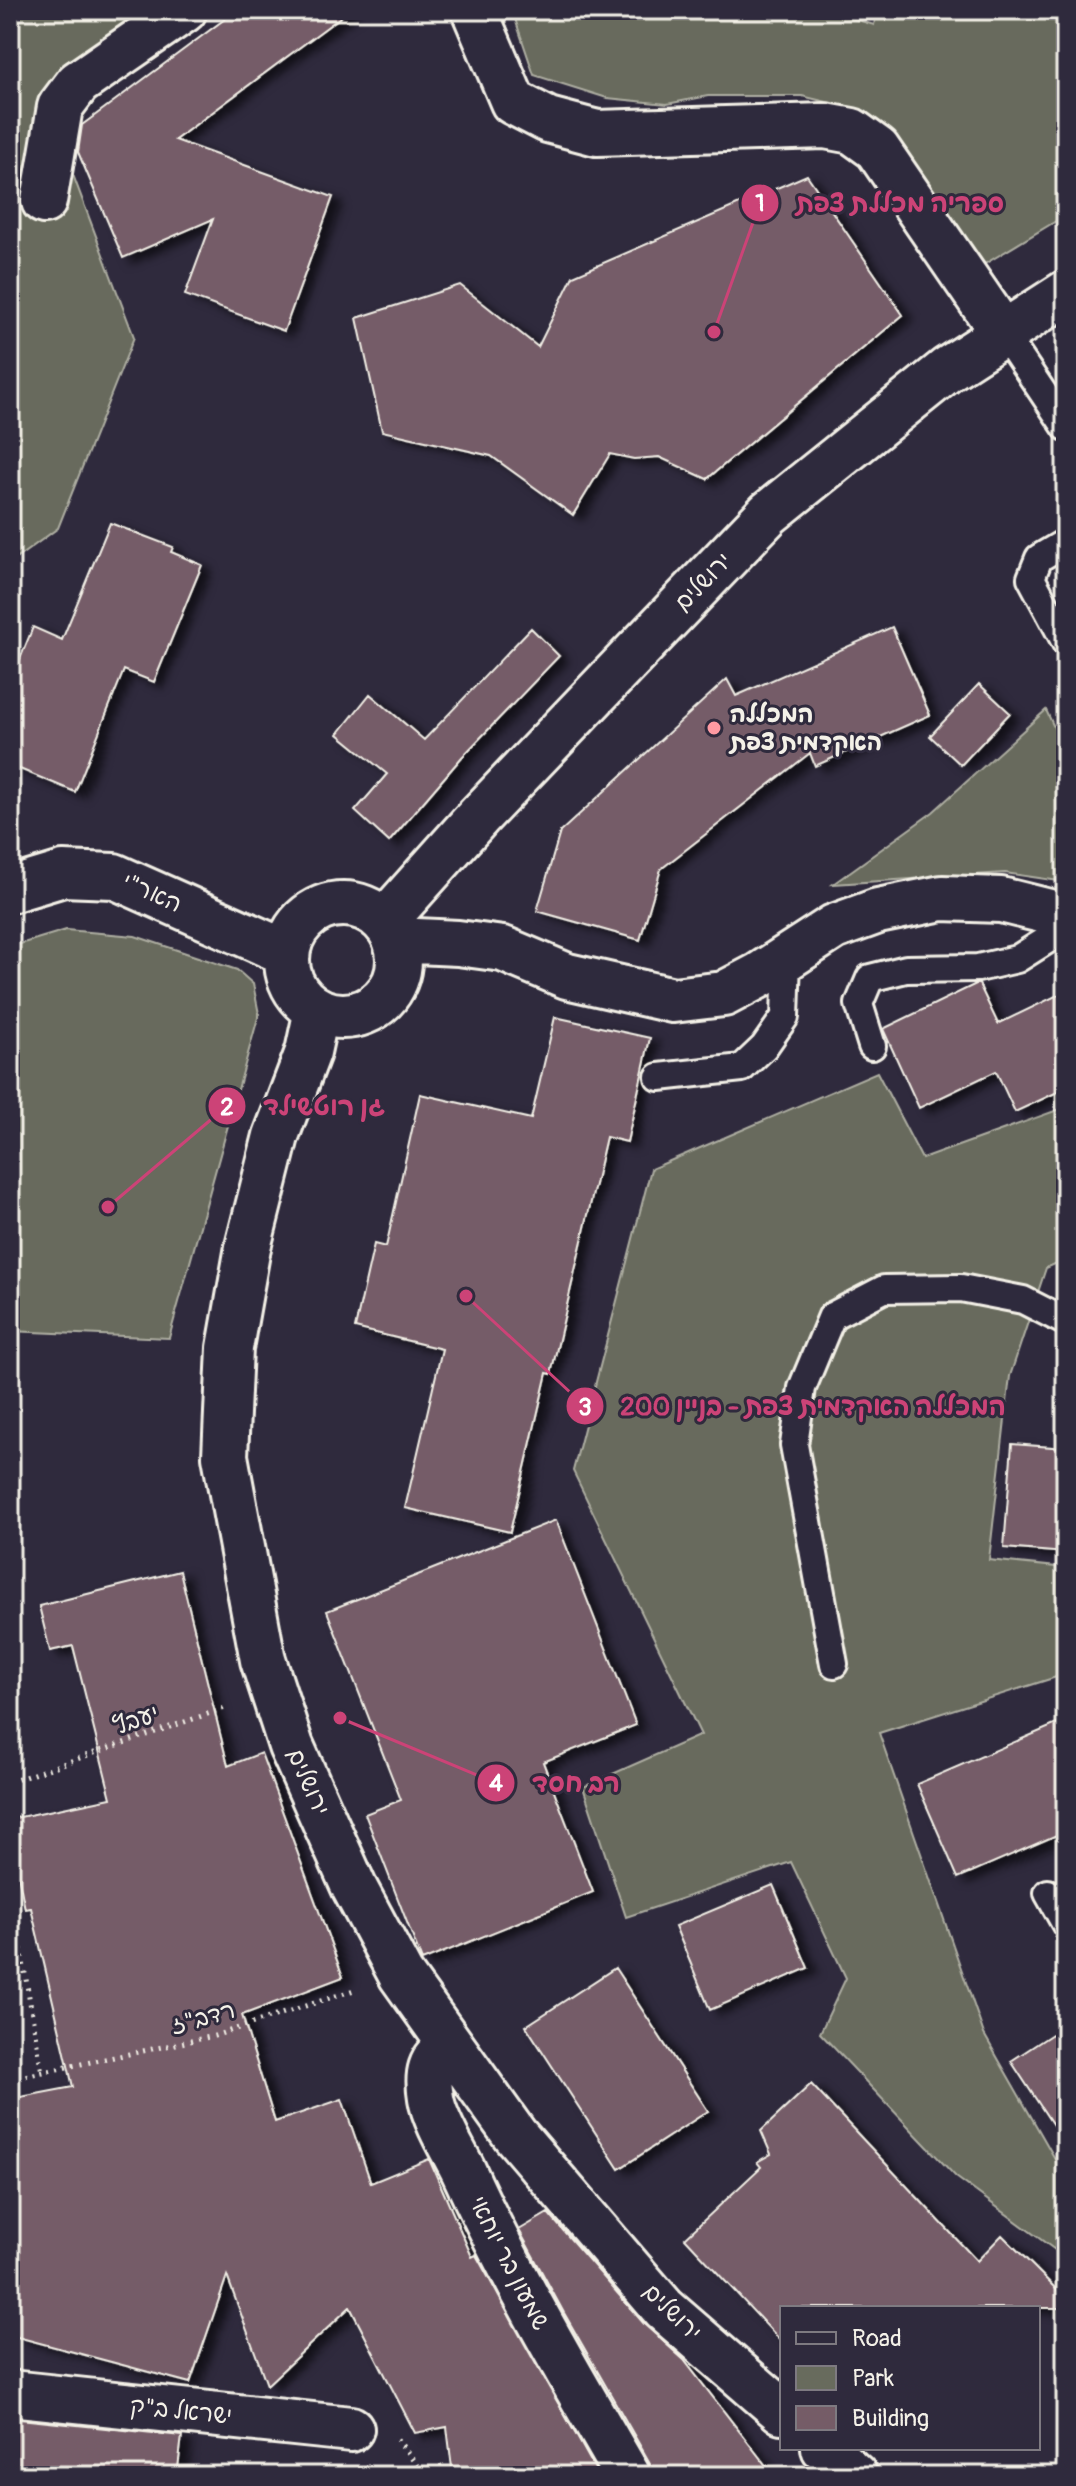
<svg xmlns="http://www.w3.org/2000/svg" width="1076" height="2486" font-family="Pangolin,'Playpen Sans Hebrew',sans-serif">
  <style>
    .green { fill: #686b5d; stroke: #aeaea2; stroke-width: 2 }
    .building { fill: #755c67; stroke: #f4f1e8; stroke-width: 2; filter: url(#shadow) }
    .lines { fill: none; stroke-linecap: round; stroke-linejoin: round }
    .lane-casing { stroke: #f4f1e8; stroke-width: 32 }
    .street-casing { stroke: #f4f1e8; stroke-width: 50 }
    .path { stroke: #f4f1e8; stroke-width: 5; stroke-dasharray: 2 6; stroke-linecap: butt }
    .lane { stroke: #2f2a3d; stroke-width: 26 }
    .street { stroke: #2f2a3d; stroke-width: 44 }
    .poi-dot { fill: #ff9aa2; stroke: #2f2a3d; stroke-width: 3 }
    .labels { text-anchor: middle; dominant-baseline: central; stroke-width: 6; stroke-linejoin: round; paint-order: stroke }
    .street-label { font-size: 24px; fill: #f4f1e8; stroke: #2f2a3d }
    .poi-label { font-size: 24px; font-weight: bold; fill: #f4f1e8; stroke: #2f2a3d; text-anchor: start }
    .leader { fill: none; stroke: #cc4377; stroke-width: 3 }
    .callout-dot { fill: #cc4377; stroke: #2f2a3d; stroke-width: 3 }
    .mark-label { font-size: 24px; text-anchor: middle; font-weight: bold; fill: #fff }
    .callout-label { font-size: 26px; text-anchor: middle; font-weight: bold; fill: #cc4377; stroke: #2f2a3d; stroke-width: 6; stroke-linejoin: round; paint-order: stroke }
  </style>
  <defs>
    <filter id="shadow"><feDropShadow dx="9" dy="5" stdDeviation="4" flood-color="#0009"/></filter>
  </defs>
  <rect width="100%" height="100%" fill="#2f2a3d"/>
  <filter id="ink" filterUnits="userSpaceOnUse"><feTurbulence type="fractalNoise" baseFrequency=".0125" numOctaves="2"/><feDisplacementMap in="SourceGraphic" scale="16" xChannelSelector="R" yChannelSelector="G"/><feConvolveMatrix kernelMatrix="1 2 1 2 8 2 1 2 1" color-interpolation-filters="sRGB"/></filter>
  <g filter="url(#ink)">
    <path class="green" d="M 10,10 L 150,10 L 43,95 L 134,337 L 58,528 L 10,563 Z
      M 512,10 L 825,10 L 874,25 L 877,10 L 1066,10 L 1066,215 L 983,265 L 905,153 L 855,109 L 802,96 L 708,96 L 667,104 L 607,98 L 534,75 Z
      M 1046,710 L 1066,753 L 1066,882 L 1005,873 L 833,884 L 933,812 Z
      M 66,930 L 135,936 L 237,970 L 253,984 L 259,1014 L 169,1338 L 10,1331 L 10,947 Z
      M 877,1072 L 922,1159 L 1066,1107 L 1066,1259 L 1046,1268 L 1010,1376 L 989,1560 L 1066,1568 L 1066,1674 L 879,1733 L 984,2034 L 1066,2178 L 1066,2258 L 956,2177 L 820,2033 L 846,1978 L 791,1862 L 626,1917 L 583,1787 L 701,1735 L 573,1471 L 651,1169 Z"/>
    <path class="building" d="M 237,10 L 350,10 L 175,140 L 333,197 L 284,331 L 185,295 L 213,219 L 123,258 L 78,152 L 82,125 Z
      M 807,175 L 903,315 L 707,479 L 659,457 L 634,459 L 610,454 L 573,515 L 491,456 L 382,431 L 357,318 L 460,285 L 538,347 L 573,276 Z
      M 110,523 L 173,547 L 171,552 L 202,565 L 154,682 L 124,670 L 75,792 L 10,765 L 10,684 L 33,627 L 62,640 Z
      M 892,627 L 930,715 L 815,766 L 810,753 L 661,869 L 640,940 L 537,911 L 560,832 L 727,679 L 736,696 Z
      M 531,628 L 559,656 L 462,757 L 389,842 L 355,811 L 387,774 L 338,734 L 370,694 L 424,740 Z
      M 979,684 L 1010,713 L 961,765 L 930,736 Z
      M 976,984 L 979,984 L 998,1024 L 1066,991 L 1066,1088 L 1015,1112 L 996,1071 L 919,1108 L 883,1029 Z
      M 555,1017 L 650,1038 L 627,1142 L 606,1137 L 551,1374 L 547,1373 L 510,1532 L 405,1508 L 442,1349 L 355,1328 L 374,1244 L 386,1247 L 420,1094 L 531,1119 Z
      M 1012,1444 L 1066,1448 L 1066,1553 L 1004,1548 Z
      M 556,1520 L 636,1725 L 543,1762 L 593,1892 L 422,1961 L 365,1814 L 401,1800 L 327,1611 Z
      M 180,1571 L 228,1766 L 261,1753 L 343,1977 L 242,2015 L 275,2122 L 342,2099 L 371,2183 L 429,2159 L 472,2257 L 476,2255 L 599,2476 L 453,2476 L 447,2427 L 415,2433 L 350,2307 L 267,2385 L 227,2276 L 190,2383 L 17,2337 L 10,2311 L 10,2099 L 73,2087 L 31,1908 L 25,1909 L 10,1835 L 10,1819 L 111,1798 L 73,1646 L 50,1651 L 39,1606 Z
      M 1066,1720 L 1066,1831 L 958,1878 L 917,1784 Z
      M 773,1885 L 808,1968 L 710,2010 L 675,1926 Z
      M 615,1968 L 708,2111 L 619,2169 L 526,2026 Z
      M 1066,2025 L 1066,2145 L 1011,2061 Z
      M 811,2084 L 977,2261 L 1002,2235 L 1066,2299 L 1066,2308 L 782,2308 L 782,2342 L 685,2238 L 761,2167 L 757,2162 L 771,2154 L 761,2131 Z
      M 548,2213 L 645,2325 L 684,2360 L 774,2476 L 653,2476 L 650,2463 L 564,2313 L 519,2230 Z
      M 10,2418 L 182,2436 L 177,2476 L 10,2476 Z"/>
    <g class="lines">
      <g class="lane-casing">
        <path id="lane" d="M 1003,333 L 1066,427
          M 1066,542 L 1039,558 L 1031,578 L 1066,643
          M 872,1046 L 859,1004 L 870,978 L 906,969 L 978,968 L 1017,959 L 1066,928
          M 659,1077 L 742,1068 L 764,1047 L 785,1017 L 787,958
          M 834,1664 L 794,1445 L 802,1388 L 832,1316 L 884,1289 L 961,1288 L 1023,1300 L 1066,1322
          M 1048,1893 L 1066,1925"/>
      </g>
      <g class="street-casing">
        <path id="street" d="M 474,10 L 513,102 L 548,120 L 597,133 L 825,126 L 852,131 L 877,149 L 1003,333
          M 44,201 L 60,107 L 78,83 L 184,10
          M 10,890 L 63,874 L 114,876 L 287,953
          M287 960a56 56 0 1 1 112 0a56 56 0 1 1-112 0Z
          M 385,921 L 479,816 L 769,513 L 948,369 L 1066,293
          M 396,940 L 458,943 L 503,949 L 567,976 L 673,1000 L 724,994 L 760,975 L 834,927 L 878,911 L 942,898 L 1001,900 L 1066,916
          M 317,1010 L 308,1052 L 276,1136 L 248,1247 L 230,1348 L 225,1456 L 263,1660 L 291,1746 L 354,1887 L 401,1975 L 515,2135 L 664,2309 L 782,2411
          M 451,2047 C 429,2058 427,2075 431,2098 C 434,2119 453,2150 463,2170 C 511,2276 570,2376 628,2476
          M 10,2393 L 351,2429
          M 824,2448 L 855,2476"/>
      </g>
      <path class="path" d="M 10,1782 L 228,1707
        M 10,1885 L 42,2073
        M 10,2079 L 214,2036 L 357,1989
        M 397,2439 L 425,2476"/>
      <use href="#lane" class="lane"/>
      <use href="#street" class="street"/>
    </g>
  </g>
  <circle class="poi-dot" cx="714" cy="728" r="8"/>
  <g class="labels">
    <g class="street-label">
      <text transform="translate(703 582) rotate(-46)">ירושלים</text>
      <text transform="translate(152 893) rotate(24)">האר"י</text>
      <text transform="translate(136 1720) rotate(-19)">יעבץ</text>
      <text transform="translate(308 1782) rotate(66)">ירושלים</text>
      <text transform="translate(203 2018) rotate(-15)">רדב"ז</text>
      <text transform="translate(509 2263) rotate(63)">שמעון בר יוחאי</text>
      <text transform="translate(672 2312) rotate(44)">ירושלים</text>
      <text transform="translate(181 2411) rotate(6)">ישראל ב"ק</text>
    </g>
    <g class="poi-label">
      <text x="730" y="714">המכללה<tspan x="730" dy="28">האקדמית צפת</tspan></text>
    </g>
  </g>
  <path class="leader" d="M714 332L760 203M108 1207L227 1106M466 1296L585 1406M340 1718L496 1783"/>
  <g class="callout-dot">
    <circle cx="714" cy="332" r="8"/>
    <circle cx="108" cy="1207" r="8"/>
    <circle cx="466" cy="1296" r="8"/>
    <circle cx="340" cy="1718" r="8"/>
    <circle cx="760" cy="203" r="20"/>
    <circle cx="227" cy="1106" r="20"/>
    <circle cx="585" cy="1406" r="20"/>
    <circle cx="496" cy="1783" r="20"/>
  </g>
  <g class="mark-label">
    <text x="760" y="211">1</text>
    <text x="227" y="1115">2</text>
    <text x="585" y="1415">3</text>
    <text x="496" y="1791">4</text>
  </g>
  <g class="callout-label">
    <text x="900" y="212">ספריה מכללת צפת</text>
    <text x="324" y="1115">גן רוטשילד</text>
    <text x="813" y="1415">המכללה האקדמית צפת - בניין 200</text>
    <text x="576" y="1792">רב חסד</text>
  </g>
  <rect width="1076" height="2486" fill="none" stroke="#2f2a3d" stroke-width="40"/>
  <rect x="20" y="20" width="1036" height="2446" fill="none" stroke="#f4f1e8" stroke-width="3" filter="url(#ink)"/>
  <rect x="780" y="2306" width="260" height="144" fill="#2f2a3d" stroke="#7e7a81" stroke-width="2"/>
  <rect x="796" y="2332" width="40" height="12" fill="#2f2a3d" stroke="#7e7a81" stroke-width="2"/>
  <text x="852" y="2346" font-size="24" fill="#f4f1e8">Road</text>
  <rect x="796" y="2366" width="40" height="24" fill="#686b5d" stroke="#7e7a81" stroke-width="2"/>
  <text x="852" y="2386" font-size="24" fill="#f4f1e8">Park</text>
  <rect x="796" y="2406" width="40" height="24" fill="#755c67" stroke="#7e7a81" stroke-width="2"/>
  <text x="852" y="2426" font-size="24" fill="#f4f1e8">Building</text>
</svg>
